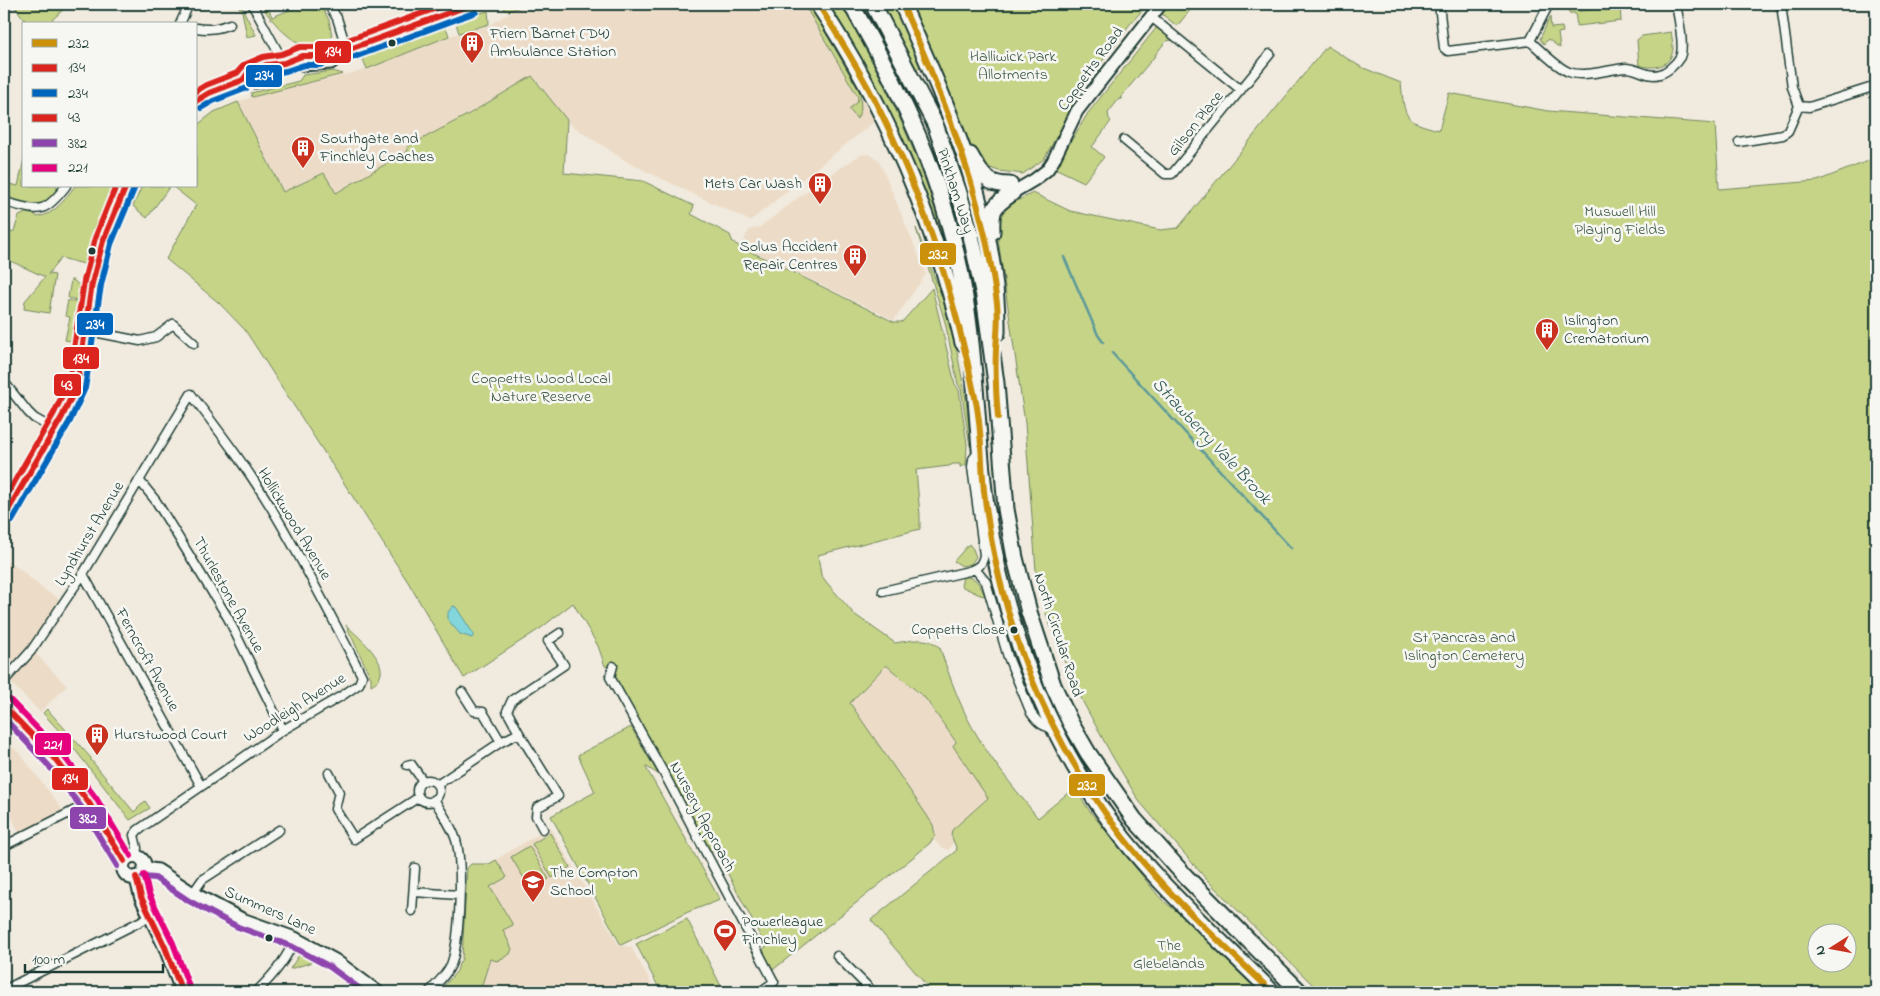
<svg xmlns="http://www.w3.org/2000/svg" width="1880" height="996" font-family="'Indie Flower',sans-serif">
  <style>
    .built { fill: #ecdcc7 }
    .green { fill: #c6d488; stroke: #72885e; fill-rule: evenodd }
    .water { fill: #84d6dd; stroke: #5c9999 }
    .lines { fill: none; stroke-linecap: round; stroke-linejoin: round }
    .stream { stroke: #5c9999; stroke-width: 2.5 }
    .street-casing { stroke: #1f3d34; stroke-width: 11 }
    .secondary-casing { stroke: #1f3d34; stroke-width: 15 }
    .primary-casing { stroke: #1f3d34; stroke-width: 16 }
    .highway-casing { stroke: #1f3d34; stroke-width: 19 }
    .street { stroke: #f6f6f2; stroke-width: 8 }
    .secondary { stroke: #f6f6f2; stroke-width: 11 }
    .primary { stroke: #f6f6f2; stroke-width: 12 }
    .highway { stroke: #f6f6f2; stroke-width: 15 }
    .bus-1-casing { stroke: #f6f6f2; stroke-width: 10 }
    .bus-2-casing { stroke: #f6f6f2; stroke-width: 10 }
    .bus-3-casing { stroke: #f6f6f2; stroke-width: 10 }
    .bus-4-casing { stroke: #f6f6f2; stroke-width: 10 }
    .bus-5-casing { stroke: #f6f6f2; stroke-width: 10 }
    .bus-6-casing { stroke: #f6f6f2; stroke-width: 10 }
    .bus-1 { stroke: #cc910a; stroke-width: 6 }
    .bus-2 { stroke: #dc241f; stroke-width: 6 }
    .bus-3 { stroke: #0065bd; stroke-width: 6 }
    .bus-4 { stroke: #dc241f; stroke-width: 6 }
    .bus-5 { stroke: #8e44ad; stroke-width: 6 }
    .bus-6 { stroke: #e5007d; stroke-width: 6 }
    .bus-dot { fill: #1f3d34; stroke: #f6f6f2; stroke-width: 2 }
    .labels { text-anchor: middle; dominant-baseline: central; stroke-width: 5; stroke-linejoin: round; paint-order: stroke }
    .bus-label { font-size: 15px; fill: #1f3d34; stroke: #f6f6f2; text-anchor: end }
    .poi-label { font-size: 16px; fill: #1f3d34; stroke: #f6f6f2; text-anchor: start }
    .park-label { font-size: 16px; fill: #405b45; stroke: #f6f6f2 }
    .street-label { font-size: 16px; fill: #1f3d34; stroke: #f6f6f2 }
    .water-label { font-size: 18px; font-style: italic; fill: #335c56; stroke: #f6f6f2 }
    .line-badge { stroke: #f6f6f2; stroke-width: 2 }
    .badge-label { font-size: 14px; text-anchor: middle; font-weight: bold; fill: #fff }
  </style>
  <rect width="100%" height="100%" fill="#f1eade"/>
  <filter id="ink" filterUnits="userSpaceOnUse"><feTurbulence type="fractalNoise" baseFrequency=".02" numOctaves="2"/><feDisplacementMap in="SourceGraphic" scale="10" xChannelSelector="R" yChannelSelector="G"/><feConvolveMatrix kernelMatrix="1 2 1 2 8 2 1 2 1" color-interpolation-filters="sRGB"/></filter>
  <g filter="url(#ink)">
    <path class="built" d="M 523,4 L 805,4 L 875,121 L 750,221 L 629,163 L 571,125 L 532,76 L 469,114 L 407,147 L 409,151 L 335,193 L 323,173 L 283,192 L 238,102 L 252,97 L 361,71 L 449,36 L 490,25 Z
      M 869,154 L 879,160 L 926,274 L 894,320 L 741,246 L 749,230 L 760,227 L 814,186 L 860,155 Z
      M 4,559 L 21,570 L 43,589 L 64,602 L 35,653 L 67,686 L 40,712 L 4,676 Z
      M 886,665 L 925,698 L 956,743 L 953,746 L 988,798 L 952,830 L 951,835 L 954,841 L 948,850 L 941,847 L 933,839 L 935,831 L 933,825 L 850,703 Z
      M 4,739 L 22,756 L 64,812 L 21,837 L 4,800 Z
      M 550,827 L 619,945 L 631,947 L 656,992 L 460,992 L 472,874 Z"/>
    <path class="green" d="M 4,4 L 69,4 L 50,22 L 51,24 L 28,24 L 14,6 L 4,12 Z
      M 237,4 L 240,4 L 256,35 L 247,37 L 242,11 Z
      M 260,4 L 269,4 L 267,5 L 272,17 L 295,8 L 294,4 L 320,4 L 329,20 L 332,36 L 330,40 C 323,42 314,46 307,45 C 289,43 270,18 260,4 Z
      M 505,4 L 527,4 L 509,11 L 505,10 L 502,5 Z
      M 804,4 L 809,4 L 860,92 L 861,109 L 857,119 L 849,109 L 857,102 L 858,97 Z
      M 826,4 L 841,4 C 882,77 918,149 941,230 L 937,232 Z
      M 882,4 L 896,4 L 923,66 L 916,69 Z
      M 909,4 L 1148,4 L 1130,24 L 1086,83 L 1044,159 L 1023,174 L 999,171 L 984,166 L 974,153 Z
      M 1166,4 L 1199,4 L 1193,10 L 1191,9 L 1177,26 L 1163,15 L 1162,12 Z
      M 1612,4 L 1620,4 L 1621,21 L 1577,26 L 1575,13 L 1569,13 L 1568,8 L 1578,7 L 1579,11 L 1612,8 Z
      M 488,11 L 489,24 L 459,33 L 455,20 Z
      M 1550,17 L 1551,28 L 1562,27 L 1563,32 L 1558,33 L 1560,48 L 1548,39 L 1544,44 L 1540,39 Z
      M 439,23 L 447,30 L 449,36 L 367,69 L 361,55 Z
      M 1157,27 L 1173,40 L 1166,41 L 1155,55 L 1156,56 L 1154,57 L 1120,98 L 1122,99 L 1119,99 L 1108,113 L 1109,119 L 1111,121 L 1092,147 L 1104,157 L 1084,182 L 1055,168 L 1088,113 Z
      M 1671,32 C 1672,37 1673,43 1673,48 C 1672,67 1653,70 1639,65 L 1637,40 L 1642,36 Z
      M 1327,46 L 1361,67 L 1401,83 C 1405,118 1403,121 1439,130 L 1449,93 L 1548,111 L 1715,124 L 1719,189 L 1817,181 L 1876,158 L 1876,992 L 1320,992 L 1207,880 L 1139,801 L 1111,754 L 1083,702 L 1066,665 L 1048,620 L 1037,584 L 1025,423 L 994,212 L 1033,193 L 1070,211 L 1160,230 L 1178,228 ZM 1818,934 L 1848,934 L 1848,964 L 1818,964 Z
      M 333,71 L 343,74 L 252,97 L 251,93 L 299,81 L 303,75 Z
      M 532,76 L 567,120 L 564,173 L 643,181 L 694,206 L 691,214 L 730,235 L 733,243 L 894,322 L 902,322 L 932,288 L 955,384 L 959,390 L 967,444 L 966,465 L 960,467 L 960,464 L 953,464 L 949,466 L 916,470 L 920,515 L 920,529 L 818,555 L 821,575 L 828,584 L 854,614 L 895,643 C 910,641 928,635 940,648 C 950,678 961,710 978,737 C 995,766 1017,791 1038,818 L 1074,788 L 1089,810 L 1161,899 L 1181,915 L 1259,992 L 932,992 L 871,920 L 957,850 L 951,835 L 952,830 L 988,798 L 953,746 L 956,742 L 925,698 L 886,665 L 850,703 L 926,814 L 933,825 L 935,835 L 930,843 L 917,854 L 774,969 L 770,968 L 761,951 L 766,947 L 716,851 L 713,850 L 705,852 L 614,676 L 616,669 L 605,666 L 598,646 L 573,603 L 541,628 L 464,678 L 408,582 L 245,330 L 219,303 L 166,259 L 196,205 L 172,186 L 196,186 L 196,126 L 214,112 L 238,102 L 283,192 L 324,173 L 336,193 L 408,151 L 407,147 L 469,114 Z
      M 24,159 L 24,186 L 61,186 C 56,192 52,200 44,204 C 33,209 2,203 6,183 L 18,186 Z
      M 75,186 L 116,186 L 84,264 L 61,258 L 48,274 L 55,275 L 49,313 L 24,309 L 25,301 L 45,277 L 4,258 L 4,239 L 6,239 L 7,234 L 14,231 L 19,216 L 26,213 L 36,215 L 37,217 C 56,214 64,200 75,186 Z
      M 142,186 L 170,186 L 147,218 L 133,206 Z
      M 916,228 L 951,321 L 966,399 L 971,447 L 970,446 L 961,389 L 958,384 L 945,322 Z
      M 71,280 L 73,280 L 80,286 L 77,300 L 68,298 Z
      M 68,300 L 77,302 L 71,341 L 65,340 L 70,317 L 65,316 Z
      M 969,544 L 973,549 L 976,557 L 971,564 L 962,566 L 954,561 Z
      M 963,577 C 977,576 980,585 985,596 L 980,595 L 961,586 Z
      M 346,625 C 359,638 400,670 371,685 L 371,678 Z
      M 47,709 L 91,758 L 91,760 L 134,812 L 145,801 L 150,808 L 130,820 L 69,742 L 43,713 Z
      M 631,727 L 658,774 L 645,766 L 720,900 L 688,912 L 621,945 L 551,816 L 595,792 L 578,755 Z
      M 550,833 L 570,867 L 552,878 L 532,844 Z
      M 529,846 L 549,879 L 531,890 L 511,857 Z
      M 496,860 L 507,877 L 490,887 L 513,925 L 503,930 L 512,949 L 510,954 L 497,961 L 490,959 L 481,988 L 493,992 L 439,992 L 457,971 L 459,964 L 462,959 L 467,868 L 471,864 L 489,864 Z
      M 687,919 L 724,992 L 661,992 L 636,944 Z
      M 303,949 L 322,959 L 290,969 Z"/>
    <path class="water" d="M 453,606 L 456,607 L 474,635 L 472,638 L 460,634 L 448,620 L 448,612 Z"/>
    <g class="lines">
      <path class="stream" d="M 1064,257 L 1098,335 L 1103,342
        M 1112,353 L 1291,548"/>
      <g class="street-casing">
        <path id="street" d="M 252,4 L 284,63
          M 328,4 L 337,18 L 347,50
          M 1439,4 L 1444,48 L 1448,51 L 1530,41 C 1539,49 1559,69 1569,72 C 1584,78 1610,69 1626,68 C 1638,68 1648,78 1660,74 C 1667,72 1676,64 1680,57 C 1685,46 1678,16 1676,4
          M 1150,16 L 1241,90
          M 180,24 L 189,4
          M 196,28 C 209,30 217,29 230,24
          M 1530,41 L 1549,4
          M 1799,106 L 1809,107 L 1876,86
          M 1124,140 L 1165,174 L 1172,174 L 1270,54
          M 1739,142 L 1783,135 L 1788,131 L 1799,106 L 1792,87 L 1781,4
          M 4,202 C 39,210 42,217 66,186
          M 84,330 L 140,341 L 156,337 L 173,324 L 194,343
          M 4,382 L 28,412 L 34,418 L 55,430
          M 139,480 L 156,501 L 228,618 L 283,730
          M 975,569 L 986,582 L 1008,657 L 1031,713 C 1038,723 1043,727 1054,728
          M 83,574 L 201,786
          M 883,591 L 969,571 C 979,567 982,565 984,555 L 972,467 L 973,459 L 979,451
          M 613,666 L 610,677 L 667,779 L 774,982 L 760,992
          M 4,681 L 31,651 L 83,574 L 191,394 C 219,431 248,469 272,509 C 304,563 333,619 362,676 L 359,684 L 343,695 L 283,730 L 138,830 L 134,835 L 137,848 L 136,856
          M 462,692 L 474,711 L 483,712 L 501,742
          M 407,765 L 411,764 L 423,781
          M 329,773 L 339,792 L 335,809 L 354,839 L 419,797
          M417 791a11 11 0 1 1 22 0a11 11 0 1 1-22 0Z
          M 437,785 L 501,742 L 519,733
          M 543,829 L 536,816 L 537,808 L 558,796 L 519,733 L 507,711 L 512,700 L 564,665 L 548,641 L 560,633
          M 4,846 L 89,803
          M 414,892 L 459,895
          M 193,893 L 202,880 L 279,830
          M 412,911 L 415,868
          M 837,956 L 873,992
          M 4,990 L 151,916
          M 256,992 C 273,976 287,959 295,938
          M 429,992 C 437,984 449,972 452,962 C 460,937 463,864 456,840 C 452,826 441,812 434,799"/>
      </g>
      <g class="secondary-casing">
        <path id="secondary" d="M 286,63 L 302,65 L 331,63 L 347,50
          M 243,80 C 260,87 273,75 284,63
          M 196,101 L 209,93 L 243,80 L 248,73 L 266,65 L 284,63 L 302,56 L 318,56 L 329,52 L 347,50 L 473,4
          M 1012,193 L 1034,180 L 1047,170 L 1053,161 L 1077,111 L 1161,4
          M 4,517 L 62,417 L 77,385 L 92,283 L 103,241 L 126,186
          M 144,868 L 158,870 L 193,893 L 242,919 L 295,938 L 335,960 L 378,992"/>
      </g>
      <g class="primary-casing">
        <path id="primary" d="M 4,706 L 56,760 L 89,803 L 124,861
          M123 867a11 11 0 1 1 22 0a11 11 0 1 1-22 0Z
          M 136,877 L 141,897 L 165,947 L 182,992"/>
      </g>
      <g class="highway-casing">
        <path id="highway" d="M 818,4 C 886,106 936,224 963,343
          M 851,4 C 867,33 884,62 898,92 C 927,151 950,216 962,280 C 975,350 976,420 984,490 C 993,560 1010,628 1038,693 C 1064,754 1099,812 1143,862 C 1183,908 1229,949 1272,992
          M 873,4 L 935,124 L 959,193 L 971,236 L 984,296 L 996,383 L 1006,509 L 1015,558 L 1029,612 L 1053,685 L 1070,722 L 1088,753 L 1134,819 L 1186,877 L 1300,992
          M 902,4 C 948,107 999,218 997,333
          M 970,155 C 981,174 986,185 1010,185
          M 992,232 C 991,208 993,207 1012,193"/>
      </g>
      <use href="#street" class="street"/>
      <use href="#secondary" class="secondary"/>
      <use href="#primary" class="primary"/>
      <use href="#highway" class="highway"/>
      <g class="bus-1-casing">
        <path id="bus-1" d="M 818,4 C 837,34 856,64 872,95 C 922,191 955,296 976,402 C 982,431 981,461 984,491 C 991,552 1006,613 1028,670 C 1056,739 1094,804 1142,861 C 1182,908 1228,949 1272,992
          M 902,4 C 945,100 984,198 997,303 C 999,318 997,333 996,349 C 995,371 996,394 998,417"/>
      </g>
      <g class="bus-2-casing">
        <path id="bus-2" d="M 196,101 L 209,93 L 243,80 L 248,73 L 266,65 L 284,63 L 302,56 L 318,56 L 329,52 L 347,50 L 473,4
          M 4,517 L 62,417 L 77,385 L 92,283 L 103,241 L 126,186
          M 4,706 L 56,760 L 89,803 L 124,861
          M 136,877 L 141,897 L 165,947 L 182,992"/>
      </g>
      <g class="bus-3-casing">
        <path id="bus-3" d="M 201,108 L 213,101 L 247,88 L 254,80 L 268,74 L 286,71 L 304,65 L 320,65 L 331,61 L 349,59 L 476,12
          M 12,521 L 70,421 L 85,388 L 101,285 L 111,244 L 134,189"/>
      </g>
      <g class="bus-4-casing">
        <path id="bus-4" d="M 196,91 L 206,85 L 237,73 L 244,65 L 263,57 L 282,54 L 300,47 L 316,47 L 327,43 L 345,41 L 448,4
          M 4,500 L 54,413 L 69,382 L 84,281 L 95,238 L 116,186"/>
      </g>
      <g class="bus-5-casing">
        <path id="bus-5" d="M 4,718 L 49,766 L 82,808 L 117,866
          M 143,877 L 155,878 L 189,901 L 238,927 L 291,946 L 330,967 L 364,992"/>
      </g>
      <g class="bus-6-casing">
        <path id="bus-6" d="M 10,700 L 63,755 L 96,798 L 131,856
          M 144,875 L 149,894 L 173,943 L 190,989"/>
      </g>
      <use href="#bus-1" class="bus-1"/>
      <use href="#bus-2" class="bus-2"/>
      <use href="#bus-3" class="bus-3"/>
      <use href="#bus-4" class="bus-4"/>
      <use href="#bus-5" class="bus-5"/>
      <use href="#bus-6" class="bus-6"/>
    </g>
  </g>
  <defs>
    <g id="building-pin" transform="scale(1.25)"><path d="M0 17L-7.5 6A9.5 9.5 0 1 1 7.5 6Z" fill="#c8321e" stroke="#f6f6f2"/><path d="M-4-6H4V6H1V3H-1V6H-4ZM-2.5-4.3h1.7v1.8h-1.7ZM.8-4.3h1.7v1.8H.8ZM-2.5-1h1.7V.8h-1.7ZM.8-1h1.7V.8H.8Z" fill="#fff"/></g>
    <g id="school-pin" transform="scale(1.25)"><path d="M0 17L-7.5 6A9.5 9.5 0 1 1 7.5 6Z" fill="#c8321e" stroke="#f6f6f2"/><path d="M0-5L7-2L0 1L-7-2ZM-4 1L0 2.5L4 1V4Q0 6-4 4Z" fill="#fff"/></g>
    <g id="stadium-pin" transform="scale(1.25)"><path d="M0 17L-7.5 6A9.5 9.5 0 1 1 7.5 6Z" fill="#c8321e" stroke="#f6f6f2"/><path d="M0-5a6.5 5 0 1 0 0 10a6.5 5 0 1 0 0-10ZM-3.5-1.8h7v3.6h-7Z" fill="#fff"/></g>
  </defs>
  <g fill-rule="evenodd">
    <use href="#building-pin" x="472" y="43"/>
    <use href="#building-pin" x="303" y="148"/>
    <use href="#building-pin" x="820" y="184"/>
    <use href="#building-pin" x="855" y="256"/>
    <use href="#building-pin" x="1547" y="330"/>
    <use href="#building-pin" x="97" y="735"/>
    <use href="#school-pin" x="533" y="882"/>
    <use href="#stadium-pin" x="725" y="931"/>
  </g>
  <g class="bus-dot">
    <circle cx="392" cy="43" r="4.5"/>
    <circle cx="92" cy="251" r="4.5"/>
    <circle cx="1014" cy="630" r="4.5"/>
    <circle cx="269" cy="938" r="4.5"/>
  </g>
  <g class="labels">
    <g class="bus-label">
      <text x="1005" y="630">Coppetts Close</text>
    </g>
    <g class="poi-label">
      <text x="490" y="34">Friern Barnet (D4)<tspan x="490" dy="18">Ambulance Station</tspan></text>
      <text x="320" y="139">Southgate and<tspan x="320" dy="18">Finchley Coaches</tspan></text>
      <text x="802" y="184" text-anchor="end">Mets Car Wash</text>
      <text x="838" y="247" text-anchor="end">Solus Accident<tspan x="838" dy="18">Repair Centres</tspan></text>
      <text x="1564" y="321">Islington<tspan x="1564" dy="18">Crematorium</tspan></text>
      <text x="114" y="735">Hurstwood Court</text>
      <text x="550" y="873">The Compton<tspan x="550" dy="18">School</tspan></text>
      <text x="742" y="922">Powerleague<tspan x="742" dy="18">Finchley</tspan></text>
    </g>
    <g class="park-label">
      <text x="1013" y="57">Halliwick Park<tspan x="1013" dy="18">Allotments</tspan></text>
      <text x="1620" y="212">Muswell Hill<tspan x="1620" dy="18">Playing Fields</tspan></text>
      <text x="541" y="379">Coppetts Wood Local<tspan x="541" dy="18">Nature Reserve</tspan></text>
      <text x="1464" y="638">St Pancras and<tspan x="1464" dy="18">Islington Cemetery</tspan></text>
      <text x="1169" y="946">The<tspan x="1169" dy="18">Glebelands</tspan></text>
    </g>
    <g class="street-label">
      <text transform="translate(1091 69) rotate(-54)">Coppetts Road</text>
      <text transform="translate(1196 124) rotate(-51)">Gilson Place</text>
      <text transform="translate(955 191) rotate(72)">Pinkham Way</text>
      <text transform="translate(294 524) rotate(59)">Hollickwood Avenue</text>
      <text transform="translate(90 534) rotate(-59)">Lyndhurst Avenue</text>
      <text transform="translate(228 595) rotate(61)">Thurlestone Avenue</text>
      <text transform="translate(1058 635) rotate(72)">North Circular Road</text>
      <text transform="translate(147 660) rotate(61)">Ferncroft Avenue</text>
      <text transform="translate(295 708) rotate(-32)">Woodleigh Avenue</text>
      <text transform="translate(702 817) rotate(62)">Nursery Approach</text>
      <text transform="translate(270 911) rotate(24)">Summers Lane</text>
    </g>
    <g class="water-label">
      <text transform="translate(1211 442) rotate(47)">Strawberry Vale Brook</text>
    </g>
  </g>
  <g class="line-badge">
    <rect x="314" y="40" width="38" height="24" rx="5" fill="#dc241f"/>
    <rect x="245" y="64" width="38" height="24" rx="5" fill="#0065bd"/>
    <rect x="919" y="242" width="38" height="24" rx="5" fill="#cc910a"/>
    <rect x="76" y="312" width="38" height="24" rx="5" fill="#0065bd"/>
    <rect x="62" y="346" width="38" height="24" rx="5" fill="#dc241f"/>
    <rect x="53" y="373" width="29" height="24" rx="5" fill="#dc241f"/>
    <rect x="34" y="732" width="38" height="24" rx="5" fill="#e5007d"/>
    <rect x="51" y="767" width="38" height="24" rx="5" fill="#dc241f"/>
    <rect x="1068" y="773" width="38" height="24" rx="5" fill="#cc910a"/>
    <rect x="69" y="806" width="38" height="24" rx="5" fill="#8e44ad"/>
  </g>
  <g class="badge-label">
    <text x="333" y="56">134</text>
    <text x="264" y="80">234</text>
    <text x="938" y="259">232</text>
    <text x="95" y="329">234</text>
    <text x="81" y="363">134</text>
    <text x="67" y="390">43</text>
    <text x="53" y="749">221</text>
    <text x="70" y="783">134</text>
    <text x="1087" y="790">232</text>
    <text x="88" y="823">382</text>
  </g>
  <rect width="1880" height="996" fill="none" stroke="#f6f6f2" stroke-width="20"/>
  <rect x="10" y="10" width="1860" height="976" fill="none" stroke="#1f3d34" stroke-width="2" filter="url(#ink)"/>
  <rect x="22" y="22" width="175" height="165" fill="#f6f6f2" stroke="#a0aca6"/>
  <rect x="32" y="39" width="25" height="8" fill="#cc910a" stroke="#a0aca6"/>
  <text x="68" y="48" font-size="15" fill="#1f3d34">232</text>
  <rect x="32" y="64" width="25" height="8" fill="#dc241f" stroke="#a0aca6"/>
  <text x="68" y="72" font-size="15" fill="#1f3d34">134</text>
  <rect x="32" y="89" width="25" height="8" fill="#0065bd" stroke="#a0aca6"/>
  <text x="68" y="98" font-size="15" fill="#1f3d34">234</text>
  <rect x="32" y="114" width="25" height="8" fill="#dc241f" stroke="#a0aca6"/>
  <text x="68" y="122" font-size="15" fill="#1f3d34">43</text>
  <rect x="32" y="139" width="25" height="8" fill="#8e44ad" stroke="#a0aca6"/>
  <text x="68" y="148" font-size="15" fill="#1f3d34">382</text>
  <rect x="32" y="164" width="25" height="8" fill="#e5007d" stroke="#a0aca6"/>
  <text x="68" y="172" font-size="15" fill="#1f3d34">221</text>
  <g transform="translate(1832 948) rotate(259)"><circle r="24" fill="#f6f6f2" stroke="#a0aca6"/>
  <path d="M0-4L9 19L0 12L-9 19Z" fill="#c8321e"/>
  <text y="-8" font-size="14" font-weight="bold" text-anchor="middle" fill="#1f3d34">N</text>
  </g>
  <path d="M25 964v8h138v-8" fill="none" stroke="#1f3d34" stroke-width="2.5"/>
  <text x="32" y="964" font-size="15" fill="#1f3d34" stroke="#f6f6f2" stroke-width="4" paint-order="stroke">100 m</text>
</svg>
